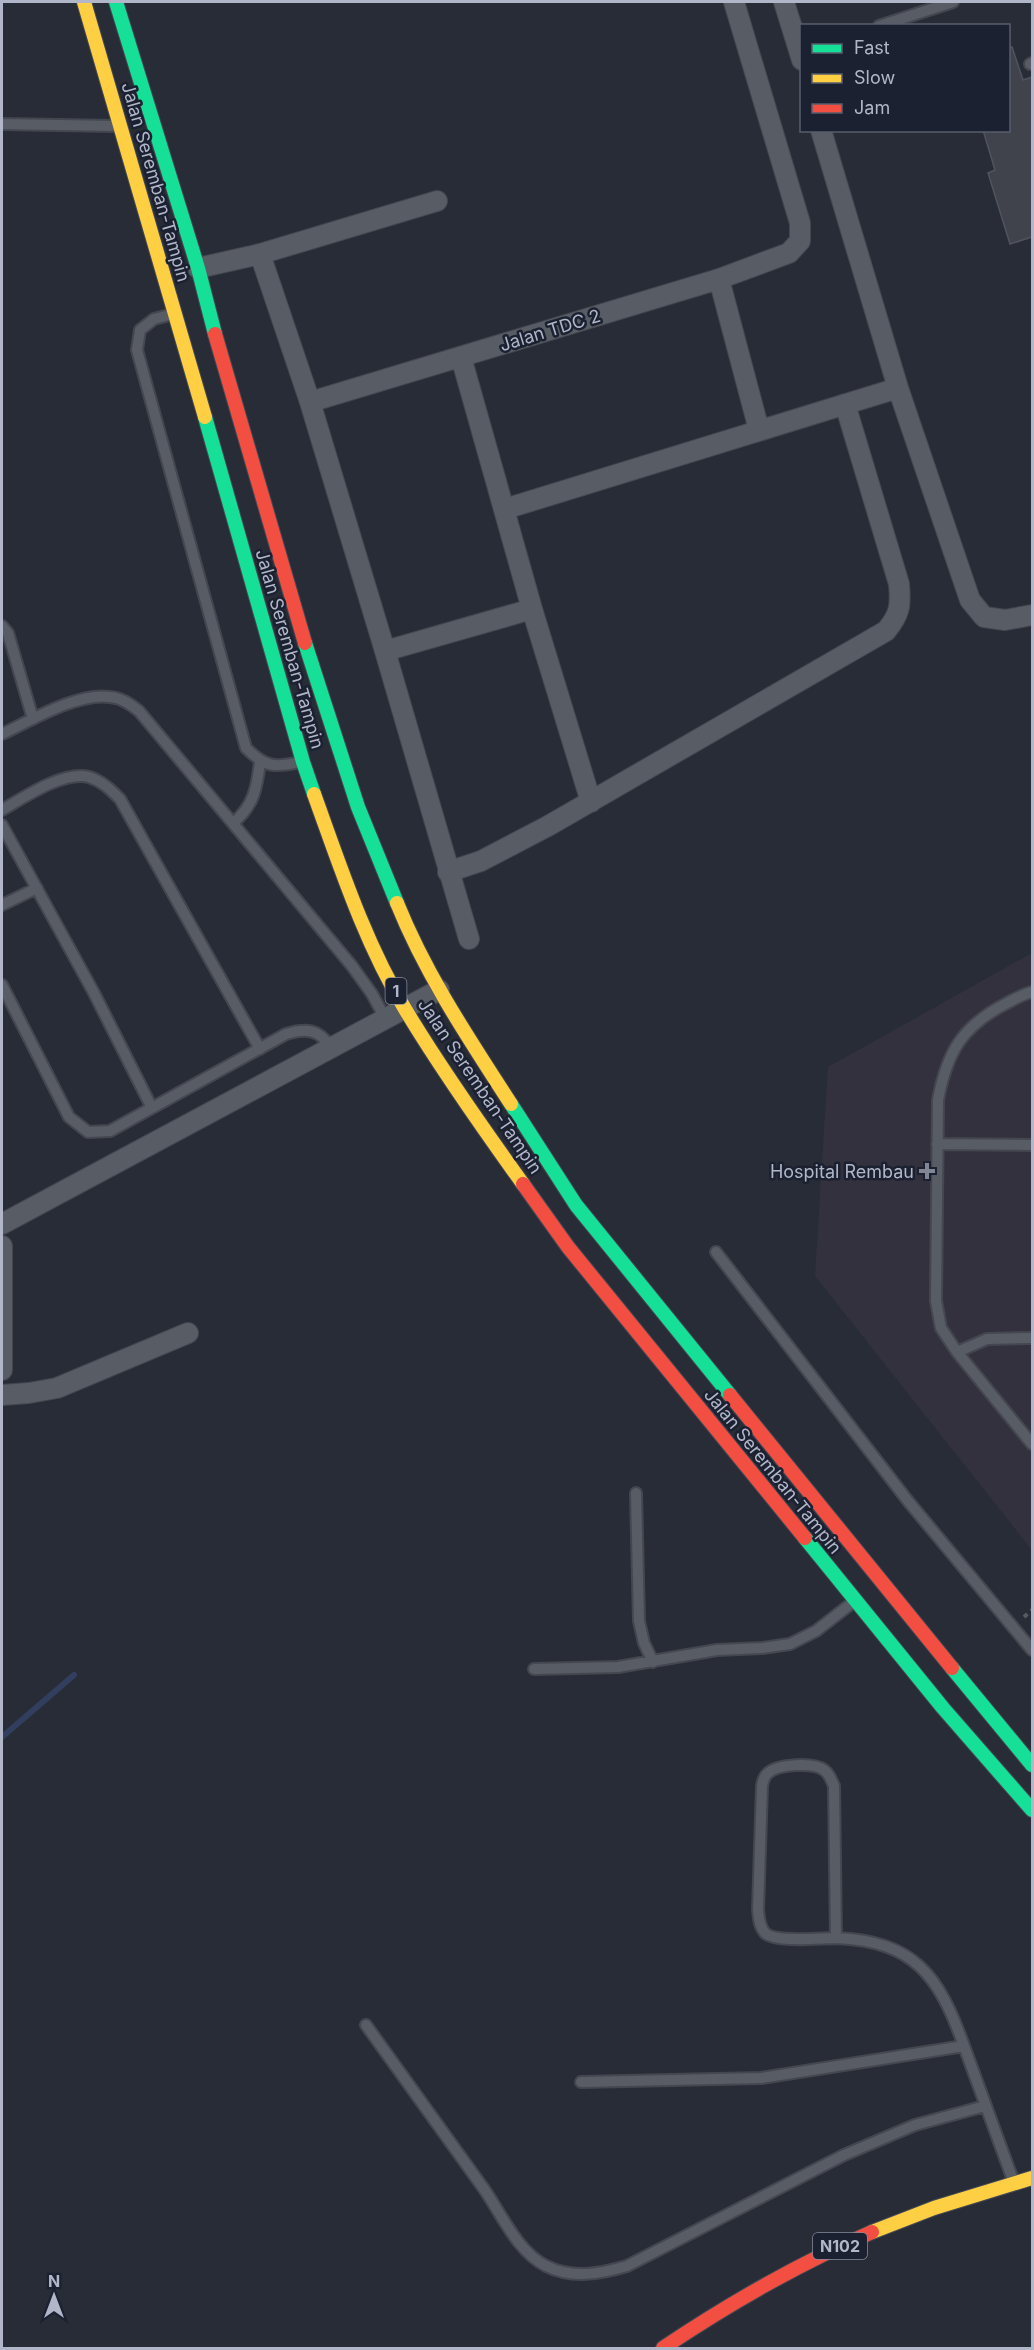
<svg xmlns="http://www.w3.org/2000/svg" width="1034" height="2350" font-family="Inter,sans-serif">
  <style>
    .medical { fill: #34313f }
    .lines { fill: none; stroke-linecap: round; stroke-linejoin: round }
    .stream { stroke: #323e5e; stroke-width: 6 }
    .building { fill: #40434c; stroke: #50545e; stroke-width: 1.5 }
    .lane-casing { stroke: #44474f; stroke-width: 14 }
    .street-casing { stroke: #44474f; stroke-width: 22 }
    .fast-casing { stroke: #454953; stroke-width: 16 }
    .slow-casing { stroke: #454953; stroke-width: 16 }
    .jam-casing { stroke: #454953; stroke-width: 16 }
    .path { stroke: #565a62; stroke-width: 4; stroke-dasharray: 4.5 4.5; stroke-linecap: butt }
    .lane { stroke: #585c65; stroke-width: 10 }
    .street { stroke: #585c65; stroke-width: 20 }
    .fast { stroke: #16e098; stroke-width: 14 }
    .slow { stroke: #ffcf43; stroke-width: 14 }
    .jam { stroke: #f24e42; stroke-width: 14 }
    .poi-dot { fill: #818695; stroke: #1b2131; stroke-width: 2 }
    .labels { text-anchor: middle; dominant-baseline: central; stroke-width: 5; stroke-linejoin: round; paint-order: stroke }
    .shield { fill: #1b2131; stroke: #848a9b; stroke-width: 1.5 }
    .shield-label { font-size: 16px; font-weight: bold; fill: #b1b7c8 }
    .street-label { font-size: 18px; fill: #b1b7c8; stroke: #1b2131 }
    .poi-label { font-size: 18px; fill: #b1b7c8; stroke: #1b2131; text-anchor: end }
  </style>
  <rect width="100%" height="100%" fill="#282c36"/>
  <path class="medical" d="M 1032,953 L 1032,1550 L 815,1276 L 828,1067 Z"/>
  <g class="lines">
    <path class="stream" d="M 2,1737 L 74,1675"/>
  </g>
  <path class="building" d="M 1008,47 L 1012,47 L 1023,80 L 1032,77 L 1032,237 L 1010,244 L 988,173 L 995,170 L 983,130 L 1008,130 Z"/>
  <g class="lines">
    <g class="lane-casing">
      <path id="lane" d="M 879,26 L 953,2
        M 1030,64 L 1032,63
        M 2,124 L 115,126
        M 173,314 L 154,319 L 140,330 L 137,350 L 246,748 C 265,767 274,768 300,762
        M 2,626 L 8,633 L 33,719
        M 2,734 C 30,721 78,692 110,697 C 122,698 130,704 139,711 L 352,966 L 372,994 L 385,1018
        M 2,810 C 23,798 64,770 89,777 C 102,781 111,790 120,799 L 260,1049
        M 233,823 C 254,806 257,787 260,762
        M 2,825 L 94,993 L 152,1108
        M 2,905 L 37,888
        M 2,985 L 69,1117 L 88,1132 L 110,1131 L 286,1034 C 306,1028 320,1029 331,1048
        M 1032,992 C 1023,994 1015,999 1007,1003 C 962,1026 947,1052 938,1100 L 936,1301 L 941,1328 L 957,1352 L 1032,1444
        M 937,1144 L 1032,1145
        M 716,1252 L 908,1501 L 1032,1650
        M 957,1352 L 987,1339 L 1032,1338
        M 636,1493 L 639,1621 L 644,1643 L 653,1662
        M 534,1669 L 618,1667 L 717,1650 L 762,1648 L 790,1644 L 816,1631 L 852,1603
        M 836,1938 C 821,1938 775,1943 765,1933 C 759,1926 759,1918 758,1910 L 762,1786 C 763,1781 764,1776 768,1773 C 778,1764 814,1762 824,1770 C 830,1774 831,1780 834,1786 L 836,1938 C 915,1941 939,1976 964,2046
        M 366,2025 C 405,2080 445,2134 484,2189 C 502,2215 517,2251 546,2266 C 572,2279 600,2274 627,2266 L 844,2155 L 915,2125 L 985,2106
        M 581,2082 L 761,2078 L 964,2046 L 1013,2180"/>
    </g>
    <g class="street-casing">
      <path id="street" d="M 784,2 L 802,60
        M 821,130 L 898,388 L 970,600 L 984,617 L 1005,620 L 1032,615
        M 260,254 L 310,402 L 385,651 L 469,939
        M 198,268 L 260,254 L 437,201
        M 719,279 L 759,430
        M 461,357 L 532,609 L 591,802
        M 310,402 L 719,279 L 789,253 L 800,241 L 800,223 L 734,2
        M 505,509 L 898,388
        M 385,651 L 532,609
        M 448,872 L 481,861 L 548,826 L 886,631 C 900,614 901,606 899,584 L 845,404
        M 2,1224 L 439,990
        M 2,1246 L 2,1370
        M 2,1395 L 29,1393 L 57,1388 L 188,1333"/>
    </g>
    <g class="fast-casing">
      <path id="fast" d="M 116,2 L 198,268 L 215,334
        M 205,417 L 303,762 L 314,794
        M 305,643 L 358,807 L 397,903
        M 511,1104 L 576,1205 L 730,1395
        M 805,1538 L 943,1708 L 1032,1810
        M 952,1668 L 1032,1765"/>
    </g>
    <g class="slow-casing">
      <path id="slow" d="M 84,2 L 205,417
        M 314,794 C 340,866 365,943 405,1009 C 441,1069 482,1127 523,1184
        M 397,903 C 426,975 469,1039 511,1104
        M 872,2232 L 934,2208 L 1032,2178"/>
    </g>
    <g class="jam-casing">
      <path id="jam" d="M 215,334 L 305,643
        M 523,1184 L 568,1247 L 805,1538
        M 730,1395 L 952,1668
        M 663,2348 C 730,2303 798,2264 872,2232"/>
    </g>
    <path class="path" d="M 1024,1617 L 1032,1610"/>
    <use href="#lane" class="lane"/>
    <use href="#street" class="street"/>
    <use href="#fast" class="fast"/>
    <use href="#slow" class="slow"/>
    <use href="#jam" class="jam"/>
  </g>
  <path class="poi-dot" d="M924 1162h6v6h6v6h-6v6h-6v-6h-6v-6h6z"/>
  <g class="labels">
    <g class="shield">
      <rect x="385.5" y="978" width="21" height="26" rx="4.5"/>
      <rect x="813" y="2233" width="54" height="26" rx="4.5"/>
    </g>
    <g class="shield-label">
      <text x="396" y="991">1</text>
      <text x="840" y="2246">N102</text>
    </g>
    <g class="street-label">
      <text transform="translate(156 182) rotate(74)">Jalan Seremban-Tampin</text>
      <text transform="translate(550 330) rotate(-17)">Jalan TDC 2</text>
      <text transform="translate(290 649) rotate(74)">Jalan Seremban-Tampin</text>
      <text transform="translate(480 1086) rotate(56)">Jalan Seremban-Tampin</text>
      <text transform="translate(773 1471) rotate(51)">Jalan Seremban-Tampin</text>
    </g>
    <g class="poi-label">
      <text x="914" y="1171">Hospital Rembau</text>
    </g>
  </g>
  <rect width="1034" height="2350" fill="none" stroke="#b1b7c8" stroke-width="6"/>
  <rect x="800" y="24" width="210" height="108" fill="#1b2131" stroke="#575d6d" stroke-width="1.5"/>
  <rect x="812" y="44" width="30" height="9" fill="#16e098" stroke="#575d6d" stroke-width="1.5"/>
  <text x="854" y="54" font-size="18" fill="#b1b7c8">Fast</text>
  <rect x="812" y="74" width="30" height="9" fill="#ffcf43" stroke="#575d6d" stroke-width="1.5"/>
  <text x="854" y="84" font-size="18" fill="#b1b7c8">Slow</text>
  <rect x="812" y="104" width="30" height="9" fill="#f24e42" stroke="#575d6d" stroke-width="1.5"/>
  <text x="854" y="114" font-size="18" fill="#b1b7c8">Jam</text>
  <g transform="translate(54 2296)" stroke="#1b2131" stroke-width="4.5" paint-order="stroke">
  <path d="M0-4.5L10 22L0 15L-10 22Z" fill="#b1b7c8"/>
  <text y="-9" font-size="16" font-weight="bold" text-anchor="middle" fill="#b1b7c8">N</text>
  </g>
</svg>
